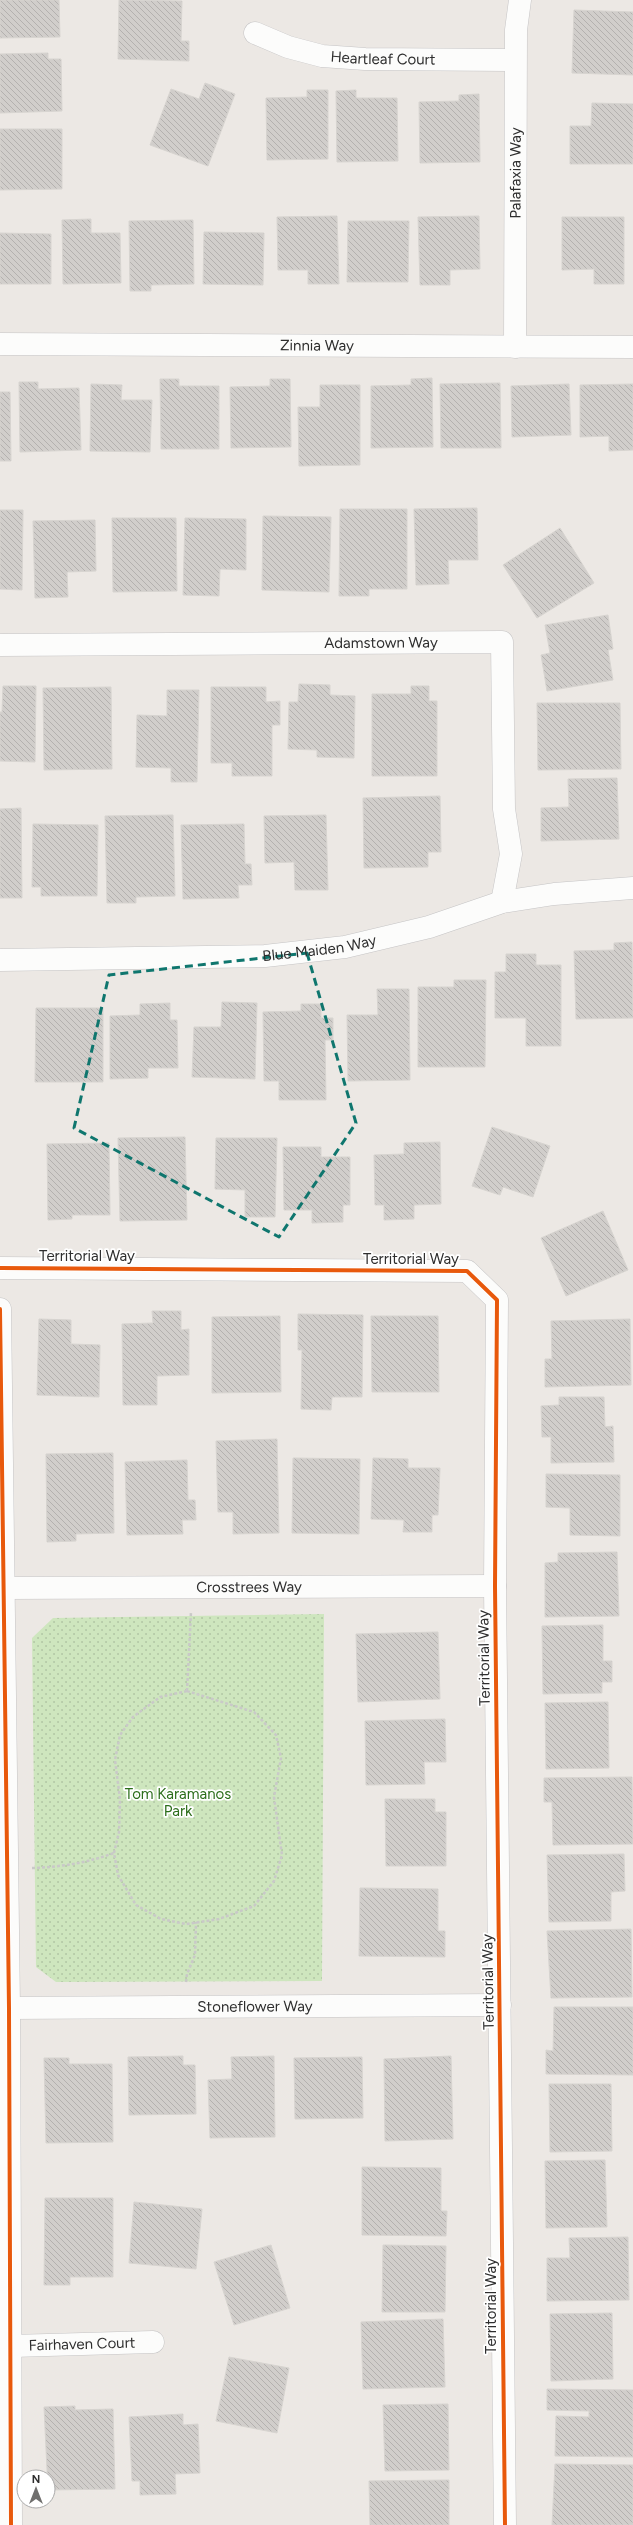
<svg xmlns="http://www.w3.org/2000/svg" width="633" height="2525" font-family="Figtree,sans-serif">
  <style>
    .park { fill: url(#park-dots) }
    .building { fill: url(#building-back-hatch); stroke: #d7d4d0 }
    .lines { fill: none; stroke-linecap: round; stroke-linejoin: round }
    .minor-casing { stroke: #c5c4c5; stroke-width: 23 }
    .path { stroke: #c9c9c8; stroke-width: 2.5; stroke-dasharray: 3 2; stroke-linecap: butt }
    .minor { stroke: #fcfcfb; stroke-width: 22 }
    .cycleway-casing { stroke: #fff; stroke-width: 6 }
    .cycleway { stroke: #e8590c; stroke-width: 4 }
    .marked { fill: none; stroke: #0f766e; stroke-width: 3; stroke-dasharray: 8 5; stroke-linejoin: round }
    .labels { text-anchor: middle; dominant-baseline: central; stroke-width: 3.5; stroke-linejoin: round; paint-order: stroke }
    .street-label { font-size: 15px; fill: #2e2e2e; stroke: #fff }
    .park-label { font-size: 15px; fill: #2c6e1b; stroke: #fff }
  </style>
  <defs>
    <pattern id="park-dots" width="8" height="8" patternUnits="userSpaceOnUse"><rect width="8" height="8" fill="#cee6be"/><path d="M2 2h.1M6 6h.1" fill="none" stroke="#b1c6a4" stroke-width="1.8" stroke-linecap="round"/></pattern>
    <pattern id="building-back-hatch" width="6" height="6" patternUnits="userSpaceOnUse"><rect width="6" height="6" fill="#d1cecb"/><path d="M-1 5l2 2M0 0l6 6M5-1l2 2" fill="none" stroke="#b4b1af"/></pattern>
  </defs>
  <rect width="100%" height="100%" fill="#ece8e4"/>
  <path class="park" d="M 324,1614 L 322,1981 L 56,1982 L 36,1967 L 32,1638 L 53,1618 Z"/>
  <path class="building" d="M 0,0 L 59,0 L 60,37 L 0,38 Z
    M 119,0 L 182,1 L 181,41 L 189,41 L 189,61 L 118,59 Z
    M 574,10 L 633,12 L 633,75 L 572,73 Z
    M 48,53 L 48,59 L 61,59 L 62,111 L 0,113 L 0,54 Z
    M 205,83 L 235,94 L 208,166 L 150,145 L 171,89 L 199,99 Z
    M 307,90 L 328,90 L 328,159 L 267,160 L 266,98 L 307,97 Z
    M 356,90 L 356,98 L 397,98 L 398,161 L 337,162 L 336,91 Z
    M 479,94 L 480,162 L 420,163 L 419,102 L 459,101 L 459,95 Z
    M 592,103 L 633,104 L 633,164 L 570,164 L 570,126 L 591,126 Z
    M 0,129 L 62,129 L 62,189 L 0,190 Z
    M 337,216 L 339,284 L 308,284 L 308,270 L 278,270 L 277,217 Z
    M 479,216 L 480,269 L 450,270 L 450,285 L 420,285 L 418,217 Z
    M 562,217 L 624,217 L 624,284 L 594,284 L 594,269 L 562,270 Z
    M 91,219 L 91,233 L 120,233 L 121,283 L 63,284 L 62,220 Z
    M 193,220 L 194,284 L 151,285 L 151,291 L 130,291 L 129,221 Z
    M 348,221 L 409,221 L 408,282 L 347,282 Z
    M 204,232 L 264,233 L 263,285 L 203,284 Z
    M 0,233 L 51,234 L 51,284 L 0,284 Z
    M 432,378 L 433,447 L 371,448 L 371,386 L 411,385 L 411,379 Z
    M 160,379 L 179,379 L 179,386 L 219,386 L 219,449 L 161,449 Z
    M 270,379 L 290,379 L 291,447 L 231,448 L 230,387 L 270,386 Z
    M 19,382 L 38,382 L 38,389 L 79,388 L 81,450 L 20,452 Z
    M 500,383 L 501,448 L 441,448 L 440,384 Z
    M 91,384 L 122,385 L 121,400 L 152,400 L 150,452 L 90,451 Z
    M 569,384 L 571,435 L 512,437 L 511,386 Z
    M 633,384 L 633,450 L 609,451 L 609,436 L 580,437 L 580,385 Z
    M 320,385 L 360,385 L 360,465 L 299,466 L 298,407 L 320,407 Z
    M 0,392 L 10,392 L 11,461 L 0,461 Z
    M 477,508 L 478,560 L 448,560 L 449,584 L 416,585 L 414,509 Z
    M 340,509 L 407,509 L 407,589 L 369,589 L 369,596 L 339,596 Z
    M 0,510 L 23,510 L 22,590 L 0,589 Z
    M 263,516 L 331,517 L 329,592 L 262,590 Z
    M 112,518 L 176,518 L 177,591 L 113,592 Z
    M 185,518 L 246,519 L 246,570 L 220,569 L 219,596 L 183,595 Z
    M 95,520 L 96,571 L 67,572 L 68,597 L 35,598 L 33,521 Z
    M 560,528 L 594,583 L 537,618 L 503,565 Z
    M 608,615 L 613,649 L 608,650 L 613,680 L 547,691 L 541,655 L 550,653 L 545,625 Z
    M 299,684 L 330,685 L 330,695 L 355,696 L 354,758 L 317,757 L 317,750 L 288,749 L 289,702 L 298,702 Z
    M 3,686 L 36,686 L 35,762 L 0,761 L 0,712 L 2,712 Z
    M 411,686 L 429,686 L 429,701 L 437,701 L 437,776 L 372,776 L 372,694 L 411,694 Z
    M 111,687 L 112,769 L 44,770 L 43,688 Z
    M 211,687 L 266,687 L 266,702 L 280,701 L 280,725 L 272,725 L 272,776 L 232,776 L 232,763 L 211,763 Z
    M 167,690 L 199,690 L 197,782 L 171,782 L 171,768 L 136,767 L 137,715 L 167,716 Z
    M 537,703 L 620,703 L 621,769 L 538,770 Z
    M 617,778 L 619,839 L 541,841 L 541,808 L 569,807 L 568,779 Z
    M 440,796 L 441,852 L 428,852 L 428,867 L 364,868 L 363,798 Z
    M 21,808 L 22,898 L 0,898 L 0,809 Z
    M 173,815 L 175,896 L 136,897 L 136,903 L 107,903 L 105,816 Z
    M 326,815 L 328,890 L 295,890 L 294,862 L 265,863 L 264,816 Z
    M 33,824 L 98,825 L 97,896 L 41,896 L 41,887 L 32,887 Z
    M 244,824 L 245,864 L 251,864 L 252,885 L 238,885 L 239,898 L 183,899 L 181,825 Z
    M 632,942 L 633,1018 L 576,1019 L 574,951 L 614,950 L 614,943 Z
    M 506,954 L 536,954 L 536,965 L 561,965 L 561,1046 L 526,1046 L 526,1018 L 495,1018 L 495,972 L 506,972 Z
    M 454,980 L 486,980 L 485,1067 L 418,1067 L 418,987 L 454,987 Z
    M 377,989 L 409,989 L 410,1080 L 348,1081 L 347,1015 L 378,1015 Z
    M 222,1002 L 257,1003 L 255,1079 L 192,1077 L 194,1027 L 221,1027 Z
    M 170,1003 L 170,1020 L 177,1020 L 178,1068 L 148,1068 L 148,1078 L 110,1079 L 110,1016 L 140,1015 L 140,1004 Z
    M 301,1004 L 321,1004 L 321,1018 L 333,1018 L 333,1040 L 325,1040 L 326,1100 L 279,1100 L 279,1081 L 264,1081 L 263,1012 L 301,1011 Z
    M 36,1008 L 103,1008 L 103,1082 L 35,1082 Z
    M 492,1127 L 550,1146 L 533,1197 L 503,1187 L 500,1195 L 472,1186 Z
    M 185,1137 L 187,1220 L 120,1221 L 118,1138 Z
    M 216,1138 L 277,1138 L 275,1217 L 245,1217 L 245,1190 L 215,1189 Z
    M 440,1142 L 441,1204 L 414,1205 L 414,1219 L 384,1220 L 384,1205 L 375,1205 L 374,1155 L 404,1154 L 404,1143 Z
    M 109,1143 L 110,1215 L 72,1215 L 72,1219 L 48,1220 L 47,1144 Z
    M 283,1147 L 321,1147 L 321,1157 L 350,1157 L 350,1205 L 343,1205 L 343,1222 L 312,1223 L 312,1210 L 284,1210 Z
    M 603,1211 L 628,1270 L 566,1296 L 541,1238 Z
    M 152,1311 L 181,1311 L 181,1330 L 189,1329 L 189,1375 L 157,1376 L 157,1405 L 123,1405 L 122,1324 L 153,1323 Z
    M 298,1314 L 363,1315 L 362,1397 L 332,1397 L 331,1410 L 301,1409 L 302,1350 L 298,1350 Z
    M 280,1316 L 281,1392 L 212,1393 L 212,1317 Z
    M 371,1316 L 438,1316 L 439,1392 L 372,1392 Z
    M 39,1319 L 71,1320 L 71,1344 L 100,1345 L 99,1397 L 37,1395 Z
    M 630,1319 L 631,1385 L 545,1387 L 545,1359 L 552,1359 L 551,1321 Z
    M 559,1397 L 604,1397 L 605,1427 L 613,1426 L 614,1462 L 551,1463 L 551,1437 L 542,1437 L 541,1406 L 559,1405 Z
    M 277,1439 L 279,1533 L 233,1534 L 233,1512 L 218,1512 L 216,1441 Z
    M 113,1453 L 114,1533 L 76,1534 L 76,1541 L 47,1542 L 46,1454 Z
    M 293,1458 L 360,1459 L 359,1534 L 292,1533 Z
    M 373,1458 L 408,1459 L 408,1468 L 440,1468 L 438,1515 L 432,1515 L 432,1532 L 403,1532 L 404,1520 L 371,1519 Z
    M 187,1460 L 188,1500 L 195,1500 L 196,1520 L 182,1520 L 183,1534 L 127,1535 L 125,1462 Z
    M 546,1474 L 620,1475 L 620,1536 L 570,1535 L 570,1508 L 546,1507 Z
    M 617,1552 L 619,1616 L 545,1617 L 545,1563 L 558,1562 L 558,1553 Z
    M 603,1625 L 603,1661 L 612,1661 L 612,1682 L 602,1682 L 602,1693 L 543,1694 L 542,1626 Z
    M 438,1632 L 440,1699 L 358,1702 L 356,1634 Z
    M 608,1702 L 609,1768 L 546,1769 L 545,1703 Z
    M 445,1719 L 446,1762 L 424,1762 L 425,1784 L 366,1785 L 365,1721 Z
    M 632,1777 L 633,1844 L 553,1845 L 552,1802 L 544,1802 L 544,1778 Z
    M 385,1799 L 435,1799 L 435,1812 L 446,1812 L 446,1866 L 386,1866 Z
    M 624,1854 L 625,1891 L 611,1892 L 611,1921 L 549,1922 L 547,1855 Z
    M 360,1888 L 438,1889 L 438,1931 L 445,1931 L 445,1957 L 359,1956 Z
    M 631,1929 L 632,1997 L 551,1998 L 547,1931 Z
    M 554,2007 L 633,2007 L 633,2075 L 546,2074 L 546,2050 L 553,2051 Z
    M 183,2056 L 183,2065 L 195,2065 L 196,2114 L 129,2115 L 128,2057 Z
    M 274,2056 L 275,2137 L 210,2138 L 208,2080 L 232,2079 L 231,2057 Z
    M 451,2056 L 453,2139 L 385,2141 L 384,2059 Z
    M 362,2057 L 363,2118 L 295,2119 L 294,2058 Z
    M 44,2058 L 69,2058 L 69,2064 L 112,2064 L 113,2142 L 46,2143 Z
    M 549,2084 L 611,2084 L 612,2151 L 550,2152 Z
    M 605,2160 L 607,2227 L 546,2228 L 545,2161 Z
    M 362,2167 L 441,2168 L 441,2211 L 447,2211 L 446,2236 L 362,2235 Z
    M 45,2198 L 113,2198 L 113,2277 L 70,2277 L 70,2285 L 44,2285 Z
    M 134,2202 L 202,2209 L 196,2269 L 129,2263 Z
    M 628,2237 L 629,2300 L 547,2301 L 547,2258 L 570,2258 L 569,2238 Z
    M 271,2245 L 290,2308 L 234,2325 L 214,2262 Z
    M 383,2245 L 446,2246 L 445,2312 L 382,2312 Z
    M 612,2313 L 613,2379 L 551,2381 L 550,2314 Z
    M 443,2319 L 445,2387 L 363,2389 L 361,2322 Z
    M 229,2357 L 289,2368 L 277,2433 L 216,2421 Z
    M 547,2389 L 633,2390 L 633,2457 L 555,2456 L 556,2416 L 589,2417 L 589,2411 L 547,2410 Z
    M 448,2404 L 449,2470 L 385,2471 L 383,2405 Z
    M 75,2406 L 75,2410 L 113,2409 L 115,2489 L 48,2490 L 44,2407 Z
    M 183,2414 L 183,2425 L 198,2424 L 200,2473 L 175,2474 L 176,2494 L 140,2495 L 140,2481 L 132,2481 L 129,2417 Z
    M 555,2464 L 633,2465 L 633,2525 L 552,2525 Z
    M 449,2480 L 449,2525 L 370,2525 L 369,2481 Z"/>
  <g class="lines">
    <g class="minor-casing">
      <g id="minor">
        <path id="s1" d="M 255,33 L 288,47 L 322,56 L 365,59 L 515,60"/>
        <path id="s2" d="M 0,344 L 633,347"/>
        <path id="s3" d="M 515,347 L 516,30 L 520,0"/>
        <path id="s4" d="M 0,645 L 502,642 L 504,809 L 511,854 L 502,902"/>
        <path id="s5" d="M 0,960 L 265,956 L 345,947 L 429,927 L 502,902 L 554,894 L 633,888"/>
        <path d="M 0,1268 L 467,1271 L 497,1300 L 495,1586 L 505,2525"/>
        <path d="M 0,1309 L 9,2008 L 11,2525"/>
        <path id="s6" d="M 3,1588 L 495,1586"/>
        <path id="s7" d="M 9,2008 L 500,2005"/>
        <path id="s8" d="M 12,2346 L 153,2342"/>
      </g>
    </g>
    <path class="path" d="M 187,1691 L 254,1712 L 276,1735 L 281,1758 L 274,1797 L 282,1855 L 274,1881 L 254,1906 L 219,1919 L 186,1924 L 161,1919 L 136,1905 L 118,1875 L 114,1853 L 119,1832 L 120,1799 L 115,1760 L 120,1735 L 133,1717 L 160,1697 Z
      M 187,1691 L 191,1612
      M 32,1868 C 60,1867 87,1863 114,1853
      M 186,1982 L 187,1974 L 195,1955 L 196,1922"/>
    <use href="#minor" class="minor"/>
    <g class="cycleway-casing">
      <path id="cycleway" d="M 0,1268 L 467,1271 L 497,1300 L 495,1586 L 505,2525
        M 0,1309 L 9,2008 L 11,2525"/>
    </g>
    <use href="#cycleway" class="cycleway"/>
  </g>
  <path class="marked" d="M 307,953 L 356,1123 L 279,1237 L 74,1128 L 109,975 Z"/>
  <g class="labels">
    <g class="street-label">
      <text stroke="none"><textPath href="#s1" startOffset="132">Heartleaf Court</textPath></text>
      <text stroke="none"><textPath href="#s3" startOffset="174">Palafaxia Way</textPath></text>
      <text stroke="none"><textPath href="#s2" startOffset="317">Zinnia Way</textPath></text>
      <text stroke="none"><textPath href="#s4" startOffset="381">Adamstown Way</textPath></text>
      <text stroke="none"><textPath href="#s5" startOffset="320">Blue Maiden Way</textPath></text>
      <text x="87" y="1256">Territorial Way</text>
      <text x="411" y="1259">Territorial Way</text>
      <text stroke="none"><textPath href="#s6" startOffset="246">Crosstrees Way</textPath></text>
      <text transform="translate(484 1658) rotate(-91)">Territorial Way</text>
      <text transform="translate(488 1982) rotate(-91)">Territorial Way</text>
      <text stroke="none"><textPath href="#s7" startOffset="246">Stoneflower Way</textPath></text>
      <text transform="translate(491 2306) rotate(-90)">Territorial Way</text>
      <text stroke="none"><textPath href="#s8" startOffset="70">Fairhaven Court</textPath></text>
    </g>
    <g class="park-label">
      <text x="178" y="1794">Tom Karamanos<tspan x="178" dy="17">Park</tspan></text>
    </g>
  </g>
  <g transform="translate(36 2489)"><circle r="19" fill="#ffffff" stroke="#ababab"/>
  <path d="M0-3L7 15L0 10L-7 15Z" fill="#706f6e"/>
  <text y="-6" font-size="11" font-weight="bold" text-anchor="middle" fill="#2e2e2e">N</text>
  </g>
</svg>
